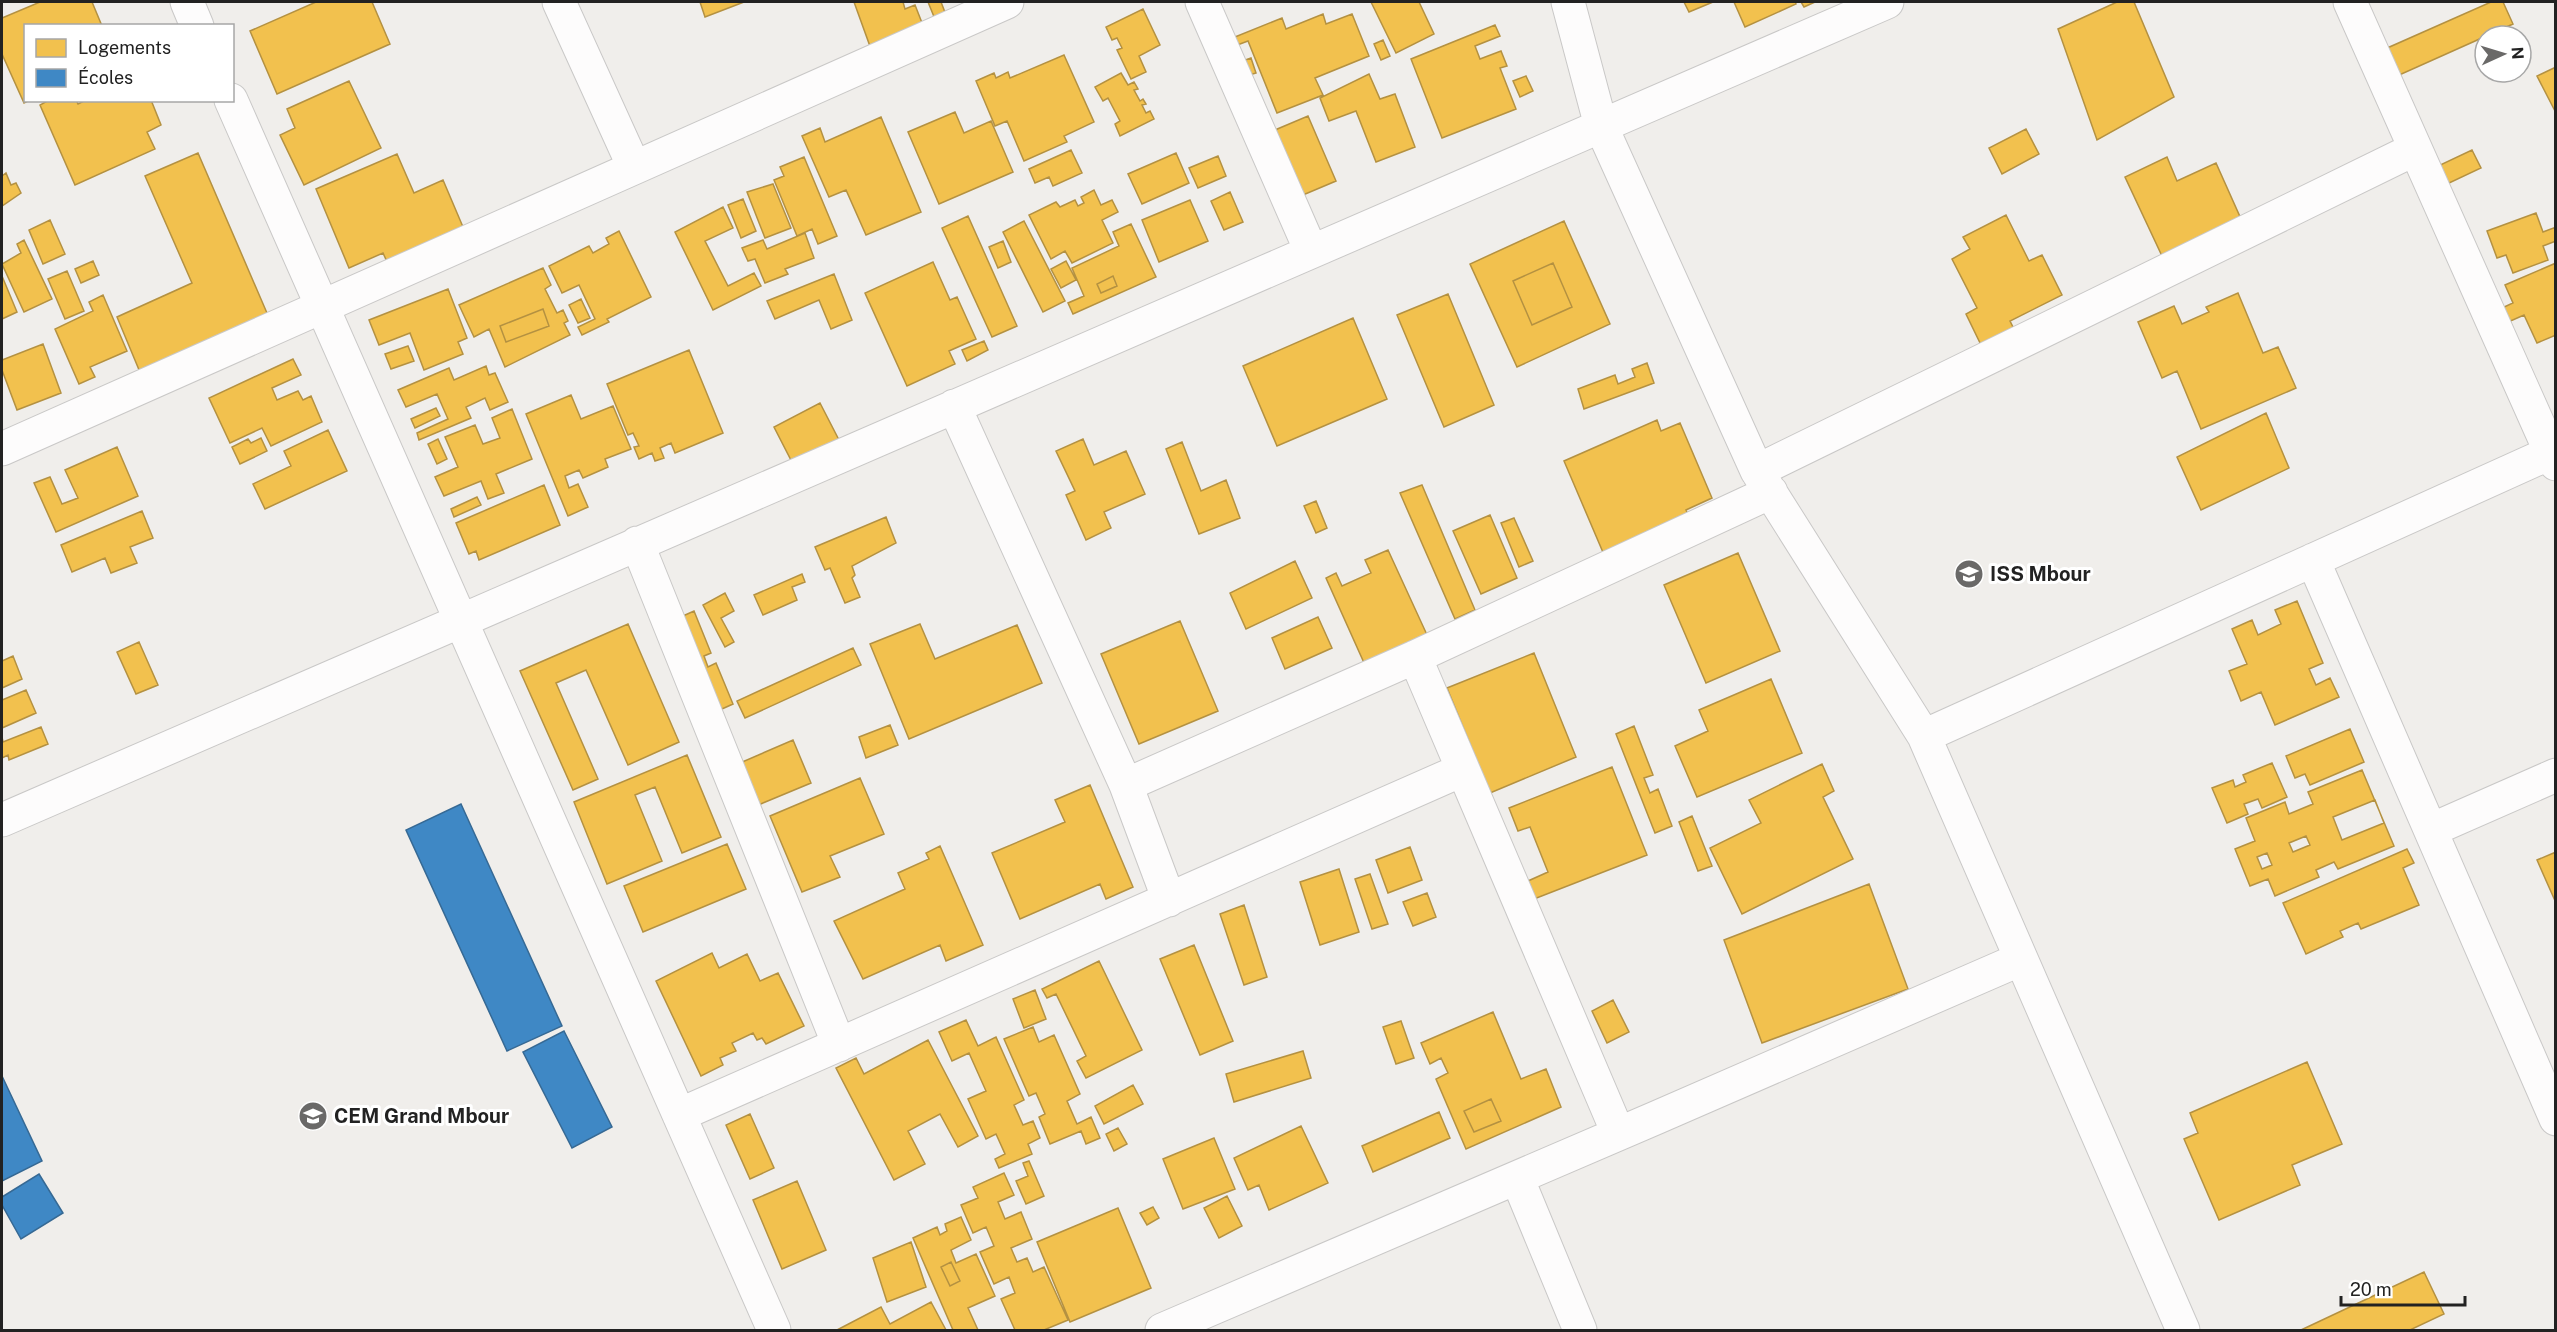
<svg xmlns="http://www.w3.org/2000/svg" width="2557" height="1332" font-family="'Public Sans',sans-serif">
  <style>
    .homes { fill: #f2c14e; stroke: #b49141; stroke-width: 1.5; fill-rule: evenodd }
    .schools { fill: #3f88c5; stroke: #366994; stroke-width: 1.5 }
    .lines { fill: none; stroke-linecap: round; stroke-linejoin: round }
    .minor-casing { stroke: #c9c8c7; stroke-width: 35 }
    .minor { stroke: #fdfcfc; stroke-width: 33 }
    .labels { text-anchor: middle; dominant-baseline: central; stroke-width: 6; stroke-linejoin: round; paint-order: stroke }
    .poi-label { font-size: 20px; font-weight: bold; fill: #222; stroke: #fff; text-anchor: start }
  </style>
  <rect width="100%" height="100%" fill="#f0eeeb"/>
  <path class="homes" d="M 40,2 L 92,2 L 102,26 L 26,26 L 26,100 L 30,100 L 24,103 L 2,54 L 2,18 Z
    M 316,2 L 372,2 L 390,44 L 277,94 L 250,31 Z
    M 700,2 L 744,2 L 705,17 Z
    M 854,2 L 903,2 L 905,9 L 915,5 L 926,33 L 871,49 Z
    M 928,2 L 941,2 L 948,20 L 937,24 Z
    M 1371,2 L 1419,2 L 1434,34 L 1396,53 Z
    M 1684,2 L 1713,2 L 1689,12 Z
    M 1734,2 L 1795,2 L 1796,4 L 1745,27 Z
    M 1801,2 L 1815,2 L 1804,7 Z
    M 2117,2 L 2134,2 L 2174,97 L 2097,140 L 2058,29 Z
    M 2491,2 L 2503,2 L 2513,24 L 2397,76 L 2385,49 Z
    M 1143,9 L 1160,45 L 1139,56 L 1146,72 L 1131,79 L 1117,50 L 1122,48 L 1117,38 L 1112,40 L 1106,27 Z
    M 1323,14 L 1326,24 L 1352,14 L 1369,56 L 1315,78 L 1323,95 L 1277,113 L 1248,41 L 1232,47 L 1230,39 L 1282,18 L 1286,29 Z
    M 1495,25 L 1500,36 L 1475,46 L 1480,59 L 1501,51 L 1507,66 L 1500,68 L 1516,109 L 1442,138 L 1411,59 Z
    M 1383,40 L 1390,56 L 1381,60 L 1374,44 Z
    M 1064,55 L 1094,122 L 1064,136 L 1067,142 L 1024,161 L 1007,121 L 995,126 L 976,81 L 994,73 L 996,78 L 1008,72 L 1010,78 Z
    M 1251,58 L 1256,73 L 1242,77 L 1237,63 Z
    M 2556,67 L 2556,113 L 2537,76 Z
    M 1121,73 L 1128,85 L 1134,82 L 1138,89 L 1134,90 L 1140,101 L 1143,99 L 1146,104 L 1142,105 L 1146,113 L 1150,111 L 1154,119 L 1120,136 L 1115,124 L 1120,121 L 1108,98 L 1103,101 L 1095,87 Z
    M 1369,74 L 1380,99 L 1395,94 L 1415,147 L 1376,162 L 1356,111 L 1329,121 L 1320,98 Z
    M 1526,76 L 1533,91 L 1520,97 L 1513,81 Z
    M 349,81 L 381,148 L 304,185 L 280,135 L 295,128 L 287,109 Z
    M 49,100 L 76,100 L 78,104 L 86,100 L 151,100 L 161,125 L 147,132 L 155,149 L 75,185 L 40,105 Z
    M 955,112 L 964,133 L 991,121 L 1013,172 L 939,204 L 908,132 Z
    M 1308,116 L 1336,181 L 1303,195 L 1275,130 Z
    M 881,117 L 921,212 L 866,235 L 846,190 L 829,197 L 802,136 L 820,128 L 825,142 Z
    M 2026,129 L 2039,154 L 2002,174 L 1989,148 Z
    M 1071,150 L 1082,173 L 1053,186 L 1049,177 L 1035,183 L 1029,169 Z
    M 2472,150 L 2481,168 L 2447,184 L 2438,166 Z
    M 198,153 L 270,320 L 142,377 L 117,317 L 192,283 L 145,176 Z
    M 1176,153 L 1189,183 L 1142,204 L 1128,174 Z
    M 397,154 L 414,193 L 443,180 L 466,234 L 389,266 L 383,253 L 349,268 L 316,189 Z
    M 1218,156 L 1226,176 L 1198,188 L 1189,168 Z
    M 804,157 L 837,236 L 818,244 L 812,229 L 797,236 L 774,180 L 784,176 L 780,167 Z
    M 2167,157 L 2177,181 L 2216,163 L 2241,219 L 2162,256 L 2125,177 Z
    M 6,173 L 11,185 L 16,183 L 21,193 L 2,206 L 2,176 Z
    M 773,184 L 791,228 L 765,238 L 747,192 Z
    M 1094,190 L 1101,205 L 1112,200 L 1118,212 L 1102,220 L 1113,243 L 1072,263 L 1065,251 L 1051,259 L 1029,215 L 1056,202 L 1060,207 L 1075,200 L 1078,206 L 1084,203 L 1081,197 Z
    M 1230,192 L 1243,222 L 1224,230 L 1211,201 Z
    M 743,199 L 756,231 L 741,238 L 728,205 Z
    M 1190,200 L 1208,241 L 1159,262 L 1142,220 Z
    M 723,207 L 733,228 L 705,241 L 728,286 L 754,273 L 761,286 L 713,310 L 675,232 Z
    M 2536,213 L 2543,232 L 2556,227 L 2556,241 L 2543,246 L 2548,260 L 2513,273 L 2506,255 L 2497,258 L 2487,231 Z
    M 2006,215 L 2029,261 L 2042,255 L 2062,295 L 2010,321 L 2015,331 L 1982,347 L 1966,314 L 1977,308 L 1952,259 L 1970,249 L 1963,237 Z
    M 968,216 L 1017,326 L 992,337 L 942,228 Z
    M 50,220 L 65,254 L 43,264 L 29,230 Z
    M 1024,221 L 1065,301 L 1043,312 L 1003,232 Z
    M 1564,221 L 1610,324 L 1517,367 L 1470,264 ZM 1553,263 L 1572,307 L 1532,325 L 1513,281 Z
    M 1131,224 L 1156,277 L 1073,314 L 1068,303 L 1084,296 L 1072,268 L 1119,246 L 1113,232 ZM 1113,276 L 1117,286 L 1101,293 L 1097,284 Z
    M 619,231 L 651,297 L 607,319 L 609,322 L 582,335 L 578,327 L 595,319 L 579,285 L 562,293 L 549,266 L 589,246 L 593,253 L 609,244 L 606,238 Z
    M 805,233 L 814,258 L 785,269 L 788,274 L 765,283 L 755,259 L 748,261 L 742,248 L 763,240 L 767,249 Z
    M 24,240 L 52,299 L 24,312 L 2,264 L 21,253 L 17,244 Z
    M 1003,241 L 1011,262 L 998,268 L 989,247 Z
    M 93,261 L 99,275 L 81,283 L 75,269 Z
    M 1066,261 L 1076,280 L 1061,288 L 1051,269 Z
    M 933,262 L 950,300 L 957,297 L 976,339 L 949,351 L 955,364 L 907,386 L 865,293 Z
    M 1553,263 L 1572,307 L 1532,325 L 1513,281 Z
    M 2556,263 L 2556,335 L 2537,343 L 2524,315 L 2506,323 L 2500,309 L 2513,303 L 2505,285 Z
    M 543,268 L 551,285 L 545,289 L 557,313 L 563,310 L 568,321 L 564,323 L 570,335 L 505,367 L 489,329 L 474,337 L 459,305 ZM 543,309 L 549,326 L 506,342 L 500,326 Z
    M 67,271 L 84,311 L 65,319 L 48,279 Z
    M 834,274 L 852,320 L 831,329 L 819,300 L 775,319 L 767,301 Z
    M 2,276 L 17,312 L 2,319 Z
    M 1113,276 L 1117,286 L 1101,293 L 1097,284 Z
    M 448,289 L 467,338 L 458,342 L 463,354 L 424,370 L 410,333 L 379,345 L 369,320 Z
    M 2238,293 L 2263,353 L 2278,347 L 2296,388 L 2201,429 L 2177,371 L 2162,378 L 2138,322 L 2174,306 L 2182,324 L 2209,312 L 2206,307 Z
    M 1448,294 L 1494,405 L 1444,427 L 1397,315 Z
    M 103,295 L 127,351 L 90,367 L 95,377 L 79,384 L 55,329 L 93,311 L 89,302 Z
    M 581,299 L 590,318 L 578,323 L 569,305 Z
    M 543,309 L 549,326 L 506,342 L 500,326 Z
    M 1353,318 L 1387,399 L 1277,446 L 1243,366 Z
    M 984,341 L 988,350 L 967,361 L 962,350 Z
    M 43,344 L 61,393 L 17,410 L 2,370 L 2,360 Z
    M 408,346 L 414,361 L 391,369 L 385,354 Z
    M 689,350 L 723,433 L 675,453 L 671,443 L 660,448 L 664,458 L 655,461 L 652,453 L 639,459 L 634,447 L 639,446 L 633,433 L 628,435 L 607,384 Z
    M 293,359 L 301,375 L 272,388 L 277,400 L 298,391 L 303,400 L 311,396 L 322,422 L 271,446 L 262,428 L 230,443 L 209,398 Z
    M 1647,363 L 1654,383 L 1584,409 L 1578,389 L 1615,375 L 1618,384 L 1635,377 L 1632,369 Z
    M 486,366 L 489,375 L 495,373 L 508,402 L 490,410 L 485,398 L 466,407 L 471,418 L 419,440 L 417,433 L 448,419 L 437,394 L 406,407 L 398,390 L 449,368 L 454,380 Z
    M 571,395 L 581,419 L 613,406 L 631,449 L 605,459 L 608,467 L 583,478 L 579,470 L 565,476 L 569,488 L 578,484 L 588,507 L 568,516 L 526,414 Z
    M 820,403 L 840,442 L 794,466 L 774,427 Z
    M 436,408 L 440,416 L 415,428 L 411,419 Z
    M 512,409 L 532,459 L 496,474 L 504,493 L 488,499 L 481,481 L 444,496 L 435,477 L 458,467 L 445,437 L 475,425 L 483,444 L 500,438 L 492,418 Z
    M 2266,413 L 2289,468 L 2201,510 L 2177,457 Z
    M 1657,420 L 1661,431 L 1680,423 L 1712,498 L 1686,510 L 1690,520 L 1605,557 L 1564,461 Z
    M 328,430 L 347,471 L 265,509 L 253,484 L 291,466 L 284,451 Z
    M 261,438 L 267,451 L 240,464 L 232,447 L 248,439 L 251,443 Z
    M 438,439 L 447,459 L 437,464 L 428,444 Z
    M 1083,439 L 1094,465 L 1126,451 L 1145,494 L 1104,512 L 1111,528 L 1086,540 L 1066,495 L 1075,491 L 1056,451 Z
    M 1182,442 L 1201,491 L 1226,480 L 1240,518 L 1199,534 L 1166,449 Z
    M 117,447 L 138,496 L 56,532 L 34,483 L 50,477 L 62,504 L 78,498 L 65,470 Z
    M 544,485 L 560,525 L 479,560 L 476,551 L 469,554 L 456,523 Z
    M 1422,485 L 1475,610 L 1455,619 L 1400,493 Z
    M 477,497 L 481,505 L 454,517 L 451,509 Z
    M 1316,501 L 1327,528 L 1316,533 L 1304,506 Z
    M 142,511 L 153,538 L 130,547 L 137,563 L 111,573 L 105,558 L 72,572 L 61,545 Z
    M 1490,515 L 1517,578 L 1481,594 L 1453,531 Z
    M 886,517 L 896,543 L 852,566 L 855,575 L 852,578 L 860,597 L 845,603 L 830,568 L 825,570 L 815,547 Z
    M 1514,518 L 1533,561 L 1519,567 L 1501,523 Z
    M 1388,550 L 1428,637 L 1365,665 L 1326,578 L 1336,573 L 1342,586 L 1371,573 L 1365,560 Z
    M 1738,553 L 1780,651 L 1706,683 L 1664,585 Z
    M 1295,561 L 1312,598 L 1246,629 L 1230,593 Z
    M 802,574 L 805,582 L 792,587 L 797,600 L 763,615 L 754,595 Z
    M 725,593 L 734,611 L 721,618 L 734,642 L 725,647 L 703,605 Z
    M 2297,601 L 2323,663 L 2309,669 L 2316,685 L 2330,678 L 2339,697 L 2275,725 L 2261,692 L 2241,701 L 2229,671 L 2247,664 L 2232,629 L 2252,620 L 2258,635 L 2281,624 L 2275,610 Z
    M 694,611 L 711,653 L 704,656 L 708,667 L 716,663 L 733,704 L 713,713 L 674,620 Z
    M 1318,617 L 1332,648 L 1285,669 L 1272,638 Z
    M 1180,621 L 1218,711 L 1139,744 L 1101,654 Z
    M 628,624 L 679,742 L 628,765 L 586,670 L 556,683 L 598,779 L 573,790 L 520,671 Z
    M 920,624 L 935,659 L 1017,625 L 1042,683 L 909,739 L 870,644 Z
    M 139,642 L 158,685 L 136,694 L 117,652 Z
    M 853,648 L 861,665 L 745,718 L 737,701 Z
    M 1534,653 L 1576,757 L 1490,793 L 1447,688 Z
    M 13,656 L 22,679 L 2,688 L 2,661 Z
    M 1771,679 L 1802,753 L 1697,797 L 1675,746 L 1708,731 L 1699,710 Z
    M 26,690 L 36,713 L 2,728 L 2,700 Z
    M 890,725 L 898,745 L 866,758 L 859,737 Z
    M 1634,726 L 1653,775 L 1644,778 L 1650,793 L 1658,789 L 1672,826 L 1655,833 L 1616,734 Z
    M 41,727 L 48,744 L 9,760 L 8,755 L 2,758 L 2,737 L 3,742 Z
    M 2350,729 L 2364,762 L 2310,785 L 2305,774 L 2295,778 L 2286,756 Z
    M 793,740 L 811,783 L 751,808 L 733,766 Z
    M 687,755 L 721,837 L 682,853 L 655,787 L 635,795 L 662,861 L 607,884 L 574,802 Z
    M 2272,763 L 2287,797 L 2262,808 L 2258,799 L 2244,804 L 2248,814 L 2227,823 L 2212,788 L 2233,780 L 2235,787 L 2246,782 L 2243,775 Z
    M 1822,764 L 1834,791 L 1823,797 L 1853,859 L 1742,914 L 1710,848 L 1761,823 L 1749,800 Z
    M 1612,767 L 1647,855 L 1534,899 L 1528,881 L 1548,872 L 1530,827 L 1518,831 L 1509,808 Z
    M 2362,770 L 2394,846 L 2338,869 L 2334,862 L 2316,870 L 2319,877 L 2275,896 L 2268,879 L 2250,886 L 2235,849 L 2255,841 L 2246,818 L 2285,802 L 2289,814 L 2313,804 L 2308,792 Z
    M 860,778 L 884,834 L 830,856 L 840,877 L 802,892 L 770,816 Z
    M 1090,785 L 1133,887 L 1106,899 L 1100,884 L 1020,919 L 992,853 L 1065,822 L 1055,800 Z
    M 2375,800 L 2384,823 L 2342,840 L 2333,817 Z
    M 1692,816 L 1712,866 L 1698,871 L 1679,822 Z
    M 2306,836 L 2310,845 L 2293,852 L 2289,843 Z
    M 727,844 L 746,889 L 643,932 L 624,886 Z
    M 940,846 L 983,945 L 946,961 L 940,945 L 863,979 L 834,921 L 905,889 L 898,873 L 929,859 L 926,853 Z
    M 1410,847 L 1422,880 L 1388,893 L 1376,860 Z
    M 2407,849 L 2414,863 L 2403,868 L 2419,905 L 2361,929 L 2358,923 L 2340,931 L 2343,937 L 2306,954 L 2283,903 Z
    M 2556,852 L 2556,903 L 2537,860 Z
    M 2267,853 L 2272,865 L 2262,869 L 2257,857 Z
    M 1339,869 L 1359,932 L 1320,945 L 1300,882 Z
    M 1370,874 L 1388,924 L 1372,929 L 1355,879 Z
    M 1869,884 L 1908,989 L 1762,1043 L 1724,940 Z
    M 1427,893 L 1436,917 L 1413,926 L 1403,902 Z
    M 1244,905 L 1267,977 L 1244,985 L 1220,914 Z
    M 1194,945 L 1233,1041 L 1200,1055 L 1160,959 Z
    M 712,953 L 719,968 L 747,954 L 760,981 L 778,973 L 804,1026 L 766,1044 L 762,1038 L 757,1040 L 753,1033 L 732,1043 L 736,1051 L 720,1058 L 723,1065 L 701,1076 L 656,981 Z
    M 1099,961 L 1142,1050 L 1086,1078 L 1077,1061 L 1086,1056 L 1056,994 L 1047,998 L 1042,989 Z
    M 1035,990 L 1046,1019 L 1024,1028 L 1013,999 Z
    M 1613,1000 L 1629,1032 L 1607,1043 L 1592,1011 Z
    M 1493,1012 L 1521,1079 L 1546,1069 L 1561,1107 L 1466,1149 L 1436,1079 L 1448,1073 L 1441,1058 L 1430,1064 L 1421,1043 ZM 1491,1099 L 1501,1121 L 1474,1132 L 1464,1111 Z
    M 966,1020 L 978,1046 L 996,1037 L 1024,1100 L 1014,1105 L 1023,1125 L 1033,1121 L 1040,1138 L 1028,1144 L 1032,1154 L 999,1168 L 995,1159 L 1005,1154 L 996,1134 L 986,1139 L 968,1099 L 986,1091 L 969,1053 L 952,1061 L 939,1032 Z
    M 1401,1021 L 1414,1058 L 1396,1064 L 1383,1027 Z
    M 1033,1027 L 1039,1042 L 1054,1035 L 1080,1094 L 1067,1101 L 1077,1124 L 1091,1117 L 1100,1138 L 1086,1144 L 1081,1131 L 1050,1144 L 1039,1117 L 1045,1114 L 1036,1093 L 1029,1096 L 1004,1039 Z
    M 928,1040 L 978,1136 L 958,1147 L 940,1114 L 908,1131 L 925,1164 L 894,1180 L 836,1068 L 856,1058 L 864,1074 Z
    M 1303,1051 L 1311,1078 L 1234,1102 L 1226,1074 Z
    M 2307,1062 L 2342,1144 L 2292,1165 L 2300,1185 L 2219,1220 L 2184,1139 L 2198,1133 L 2190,1113 Z
    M 1133,1085 L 1143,1104 L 1104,1124 L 1095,1106 Z
    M 1491,1099 L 1501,1121 L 1474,1132 L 1464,1111 Z
    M 1439,1112 L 1450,1138 L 1373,1172 L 1362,1146 Z
    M 750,1114 L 774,1168 L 750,1179 L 726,1125 Z
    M 1301,1126 L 1328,1183 L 1269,1210 L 1259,1185 L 1248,1190 L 1234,1158 Z
    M 1118,1128 L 1127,1144 L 1114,1151 L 1106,1134 Z
    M 1214,1138 L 1235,1189 L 1183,1209 L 1163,1159 Z
    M 1029,1161 L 1044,1196 L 1026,1204 L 1016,1181 L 1028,1176 L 1023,1163 Z
    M 1004,1173 L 1014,1195 L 998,1202 L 1005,1219 L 1021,1212 L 1032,1239 L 1011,1248 L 1017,1262 L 1027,1258 L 1033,1272 L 1044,1267 L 1068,1320 L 1044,1330 L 1015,1330 L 1001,1299 L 1015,1293 L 1009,1277 L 994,1284 L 980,1252 L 994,1246 L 986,1227 L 973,1233 L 961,1205 L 978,1198 L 973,1187 Z
    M 797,1181 L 826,1250 L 782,1269 L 753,1200 Z
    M 1227,1196 L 1242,1226 L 1219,1238 L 1204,1208 Z
    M 1153,1207 L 1159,1218 L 1147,1225 L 1140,1213 Z
    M 1118,1208 L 1151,1288 L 1070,1322 L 1037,1242 Z
    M 961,1217 L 971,1240 L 951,1250 L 956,1263 L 976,1254 L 995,1296 L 968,1308 L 978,1330 L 953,1330 L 913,1238 L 937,1227 L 940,1235 L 947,1231 L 945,1224 ZM 951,1262 L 960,1281 L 950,1286 L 941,1267 Z
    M 911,1242 L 926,1287 L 887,1302 L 873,1258 Z
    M 951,1262 L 960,1281 L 950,1286 L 941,1267 Z
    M 2424,1272 L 2444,1314 L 2410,1330 L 2301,1330 Z
    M 931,1302 L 946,1330 L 837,1330 L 881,1307 L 890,1324 Z"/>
  <path class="schools" d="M 461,804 L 562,1026 L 507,1051 L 406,830 Z
    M 564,1031 L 612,1127 L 572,1148 L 523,1052 Z
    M 2,1076 L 42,1161 L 2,1181 Z
    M 39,1174 L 63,1213 L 21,1239 L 2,1205 L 2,1197 Z"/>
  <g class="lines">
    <g class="minor-casing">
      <path id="minor" d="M 187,2 L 197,26
        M 559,2 L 634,167
        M 1202,2 L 1311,251
        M 1568,2 L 1601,126 L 1757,471 L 1924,736 L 2183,1330
        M 2350,2 L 2556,464
        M 231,100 L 774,1330
        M 954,406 L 1126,785 L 1169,900
        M 2,449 L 1007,2
        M 1757,471 L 2415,149
        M 637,543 L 839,1045
        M 2313,560 L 2556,1119
        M 1415,657 L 1618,1133
        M 1924,736 L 2550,453
        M 1126,785 L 1415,657 L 1771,492
        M 2,820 L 1887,2
        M 2431,830 L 2556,775
        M 679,1115 L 1462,770
        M 1518,1180 L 1580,1330
        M 1162,1330 C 1449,1209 1735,1083 2021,959"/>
    </g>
    <use href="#minor" class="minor"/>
  </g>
  <defs>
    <g id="university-disc" transform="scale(1.5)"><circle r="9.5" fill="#6a6968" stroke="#fff"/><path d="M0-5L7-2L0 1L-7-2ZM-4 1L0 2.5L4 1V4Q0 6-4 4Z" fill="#fff"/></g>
    <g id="school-disc" transform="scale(1.5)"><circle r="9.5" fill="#6a6968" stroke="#fff"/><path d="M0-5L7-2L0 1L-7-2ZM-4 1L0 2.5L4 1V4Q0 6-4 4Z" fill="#fff"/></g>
  </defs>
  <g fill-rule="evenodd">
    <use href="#university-disc" x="1969" y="574"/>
    <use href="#school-disc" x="313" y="1116"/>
  </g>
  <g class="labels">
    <g class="poi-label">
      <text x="1990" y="574">ISS Mbour</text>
      <text x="334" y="1116">CEM Grand Mbour</text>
    </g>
  </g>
  <rect width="2557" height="1332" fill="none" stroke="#222222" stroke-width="6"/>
  <rect x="24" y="24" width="210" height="78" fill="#ffffff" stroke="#a7a7a7" stroke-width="1.5"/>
  <rect x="36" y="39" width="30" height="18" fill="#f2c14e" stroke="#a7a7a7" stroke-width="1.5"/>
  <text x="78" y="54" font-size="18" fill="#222222">Logements</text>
  <rect x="36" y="69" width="30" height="18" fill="#3f88c5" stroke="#a7a7a7" stroke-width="1.5"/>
  <text x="78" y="84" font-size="18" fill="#222222">Écoles</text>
  <g transform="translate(2503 54) rotate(86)"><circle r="28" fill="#ffffff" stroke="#a7a7a7" stroke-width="1.5"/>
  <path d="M0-4.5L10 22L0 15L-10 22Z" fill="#6a6968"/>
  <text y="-9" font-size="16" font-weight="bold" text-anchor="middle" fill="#222222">N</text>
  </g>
  <path d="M2341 1296v9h124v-9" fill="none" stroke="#222222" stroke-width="3"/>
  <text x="2350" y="1296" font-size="18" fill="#222222" stroke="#ffffff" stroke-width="4.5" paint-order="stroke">20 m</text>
</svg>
